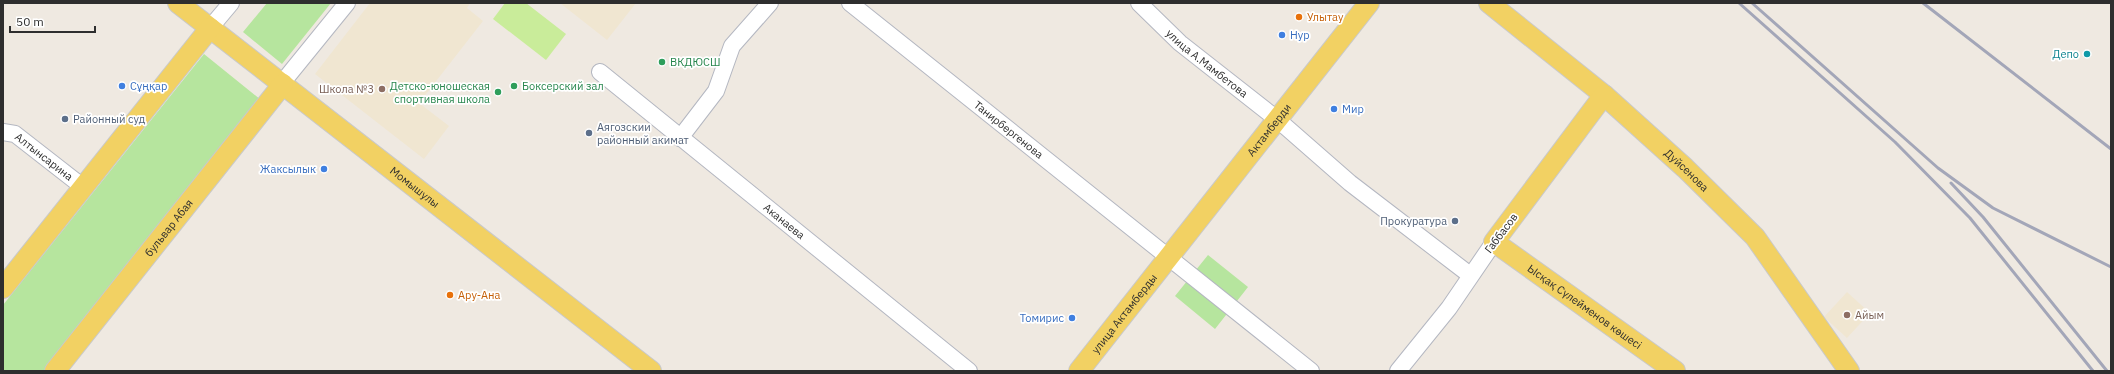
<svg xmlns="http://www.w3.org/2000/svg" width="2114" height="374" font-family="'IBM Plex Sans',sans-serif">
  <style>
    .education { fill: #f0e6d1 }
    .green { fill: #b6e59e }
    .pitch { fill: #c9ec9a }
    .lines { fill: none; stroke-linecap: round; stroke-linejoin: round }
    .minor-casing { stroke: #b4b7c1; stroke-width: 18 }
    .major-casing { stroke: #c9c9c9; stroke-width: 22 }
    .minor { stroke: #fff; stroke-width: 16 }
    .major { stroke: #f2d163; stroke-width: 20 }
    .rail { stroke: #a3a6b8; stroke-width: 3 }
    .food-dot { fill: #e8710a; stroke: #fff; stroke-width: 1.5 }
    .shop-dot { fill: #3f7fe0; stroke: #fff; stroke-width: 1.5 }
    .culture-dot { fill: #0f9aa8; stroke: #fff; stroke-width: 1.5 }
    .leisure-dot { fill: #2e9e5b; stroke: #fff; stroke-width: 1.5 }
    .education-dot { fill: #8d6e63; stroke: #fff; stroke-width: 1.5 }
    .service-dot { fill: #5c6f8a; stroke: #fff; stroke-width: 1.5 }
    .labels { text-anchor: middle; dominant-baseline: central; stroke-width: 3.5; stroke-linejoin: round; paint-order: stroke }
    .food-label { font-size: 11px; fill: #c56008; stroke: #fff; text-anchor: start }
    .shop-label { font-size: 11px; fill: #366cbe; stroke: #fff; text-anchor: start }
    .culture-label { font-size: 11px; fill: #0d838f; stroke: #fff; text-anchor: end }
    .leisure-label { font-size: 11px; fill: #27864d; stroke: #fff; text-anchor: start }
    .street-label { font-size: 11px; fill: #2e2e2e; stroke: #fff }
    .education-label { font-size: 11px; fill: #785e54; stroke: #fff; text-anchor: end }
    .service-label { font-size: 11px; fill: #4e5e75; stroke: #fff; text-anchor: start }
  </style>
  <rect width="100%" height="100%" fill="#efe9e1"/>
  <path class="education" d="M 370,3 L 470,3 L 467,8 L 483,21 L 419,103 L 449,126 L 424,159 L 315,74 Z
    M 560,3 L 636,3 L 607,40 Z
    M 1847,292 L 1870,313 L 1847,338 L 1824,317 Z"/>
  <path class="green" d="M 267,3 L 331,3 L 282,64 L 243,32 Z
    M 204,54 L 261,100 L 44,371 L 3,371 L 3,305 Z
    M 1208,255 L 1248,287 L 1215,329 L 1175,296 Z"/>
  <path class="pitch" d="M 505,3 L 526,3 L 566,34 L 546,60 L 493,19 Z"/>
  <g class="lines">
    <g class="minor-casing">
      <g id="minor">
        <path id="s1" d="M 850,3 L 1311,371"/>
        <path id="s2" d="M 1139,3 L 1180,43 L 1278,120 L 1350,183 L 1470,275"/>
        <path d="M 210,28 L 231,3"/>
        <path id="s3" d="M 600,72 L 969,371"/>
        <path d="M 282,83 L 347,3"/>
        <path id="s4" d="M 3,132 L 15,134 L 83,187"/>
        <path d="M 680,138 L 716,91 L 732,46 L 770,3"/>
        <path d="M 1398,371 L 1449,308 L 1494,242"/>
      </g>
    </g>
    <g class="major-casing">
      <g id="major">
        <path id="s5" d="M 178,3 L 651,371"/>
        <path id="s6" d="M 1489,3 L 1604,95 L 1685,168 L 1755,237 L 1849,371"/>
        <path id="s7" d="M 1604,95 L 1494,242 L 1675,371"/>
        <path d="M 3,288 L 210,28"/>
        <path id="s8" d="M 55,371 L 283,84"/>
        <path id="s9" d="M 1079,371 L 1369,3"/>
      </g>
    </g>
    <use href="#minor" class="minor"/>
    <use href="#major" class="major"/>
    <path class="rail" d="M 1739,3 L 1895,142 L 1970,218 L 2093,371
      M 1752,3 L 1938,168 L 1993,208 L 2111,267
      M 1923,3 L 2111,149
      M 1951,183 L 1983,217 L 2107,371"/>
  </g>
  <g class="food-dot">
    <circle cx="1299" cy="17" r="4"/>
    <circle cx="450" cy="295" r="4"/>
  </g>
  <g class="shop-dot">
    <circle cx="1282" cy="35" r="4"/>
    <circle cx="122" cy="86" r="4"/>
    <circle cx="1334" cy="109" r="4"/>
    <circle cx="324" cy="169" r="4"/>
    <circle cx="1072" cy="318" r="4"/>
  </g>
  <circle class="culture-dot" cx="2087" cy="54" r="4"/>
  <g class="leisure-dot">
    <circle cx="662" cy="62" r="4"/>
    <circle cx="514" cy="86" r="4"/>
    <circle cx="498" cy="92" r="4"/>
  </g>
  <g class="education-dot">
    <circle cx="382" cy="89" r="4"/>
    <circle cx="1847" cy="315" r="4"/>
  </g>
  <g class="service-dot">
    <circle cx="65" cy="119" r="4"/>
    <circle cx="589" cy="133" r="4"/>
    <circle cx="1455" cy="221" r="4"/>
  </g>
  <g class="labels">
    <g class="food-label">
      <text x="1307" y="17">Улытау</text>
      <text x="458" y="295">Ару-Ана</text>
    </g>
    <g class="shop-label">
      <text x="1290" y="35">Нур</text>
      <text x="130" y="86">Сұңқар</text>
      <text x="1342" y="109">Мир</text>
      <text x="316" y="169" text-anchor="end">Жаксылык</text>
      <text x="1064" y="318" text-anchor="end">Томирис</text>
    </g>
    <g class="culture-label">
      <text x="2079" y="54">Депо</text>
    </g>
    <g class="leisure-label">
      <text x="670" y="62">ВКДЮСШ</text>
      <text x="490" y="86" text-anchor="end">Детско-юношеская<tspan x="490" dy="13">спортивная школа</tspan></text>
      <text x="522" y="86">Боксерский зал</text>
    </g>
    <g class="street-label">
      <text stroke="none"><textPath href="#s2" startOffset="91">улица А.Мамбетова</textPath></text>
      <text stroke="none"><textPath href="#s1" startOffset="203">Танирбергенова</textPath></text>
      <text stroke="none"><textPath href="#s9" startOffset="307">Актамберди</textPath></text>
      <text stroke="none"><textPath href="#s4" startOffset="49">Алтынсарина</textPath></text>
      <text stroke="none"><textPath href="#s6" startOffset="259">Дуйсенова</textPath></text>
      <text stroke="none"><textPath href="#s5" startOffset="300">Момышулы</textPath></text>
      <text stroke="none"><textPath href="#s3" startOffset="237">Аканаева</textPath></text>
      <text stroke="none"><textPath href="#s8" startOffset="183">бульвар Абая</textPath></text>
      <text transform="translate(1501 233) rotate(-53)">Габбасов</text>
      <text stroke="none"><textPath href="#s7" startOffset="295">Ысқақ Сүлейменов көшесі</textPath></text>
      <text stroke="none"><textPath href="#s9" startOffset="73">улица Актамберды</textPath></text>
    </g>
    <g class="education-label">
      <text x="374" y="89">Школа №3</text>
      <text x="1855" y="315" text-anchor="start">Айым</text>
    </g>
    <g class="service-label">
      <text x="73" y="119">Районный суд</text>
      <text x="597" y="127">Аягозскии<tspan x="597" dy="13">районный акимат</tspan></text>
      <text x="1447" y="221" text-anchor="end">Прокуратура</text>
    </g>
  </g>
  <rect width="2114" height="374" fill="none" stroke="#2e2e2e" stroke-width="8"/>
  <path d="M10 26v6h85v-6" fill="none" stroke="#2e2e2e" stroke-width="2"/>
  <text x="16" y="26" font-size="12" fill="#2e2e2e" stroke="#ffffff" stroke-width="3" paint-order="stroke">50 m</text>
</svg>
